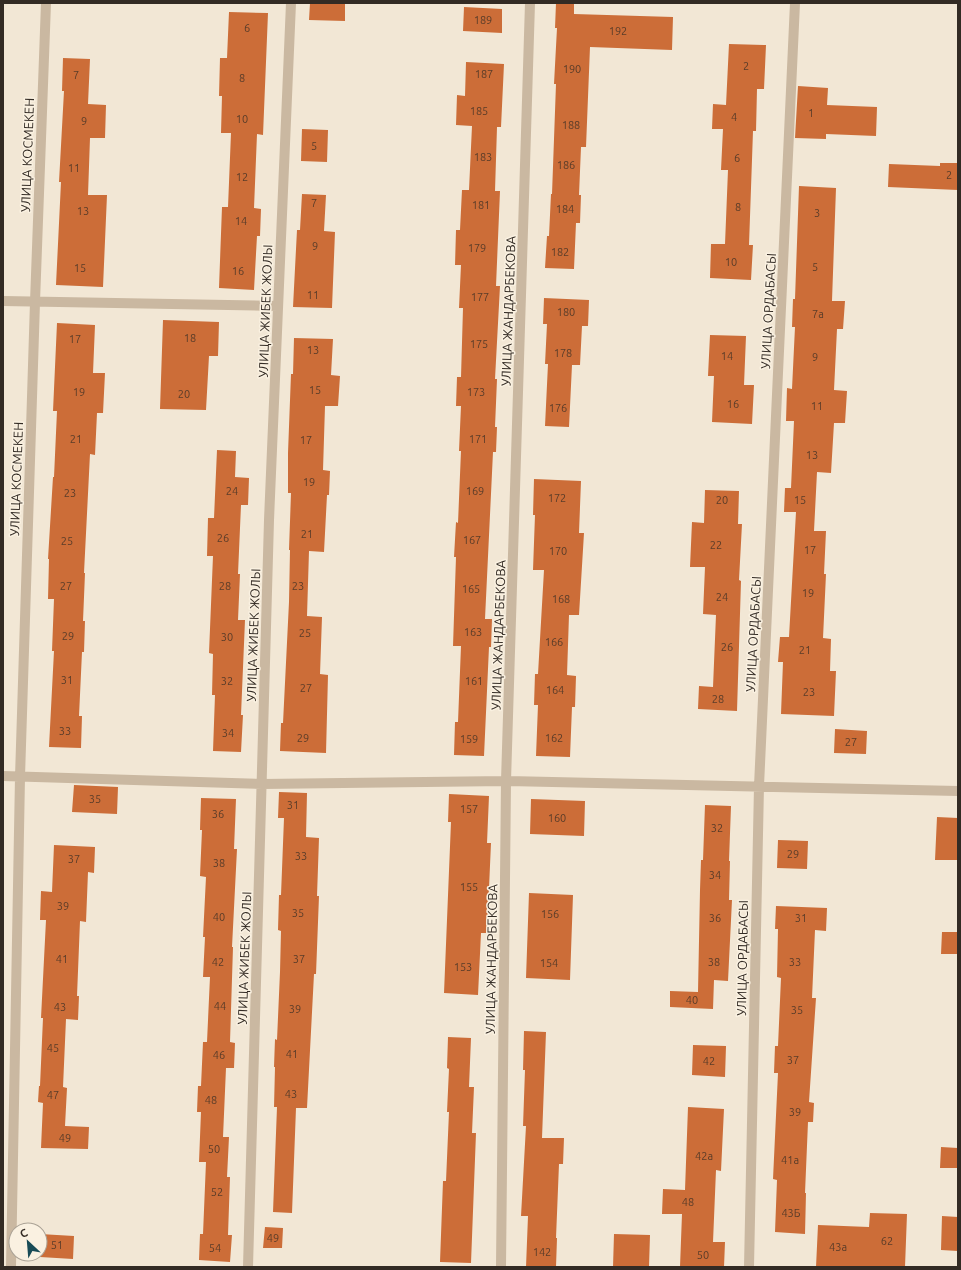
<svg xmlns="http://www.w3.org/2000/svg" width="961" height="1270" font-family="Ubuntu,sans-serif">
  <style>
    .building { fill: #cc6d38 }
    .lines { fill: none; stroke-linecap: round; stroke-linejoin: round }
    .minor { stroke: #cab8a1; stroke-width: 10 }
    .labels { text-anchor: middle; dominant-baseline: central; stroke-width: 3; stroke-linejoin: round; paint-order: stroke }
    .number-label { font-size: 11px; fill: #593c29 }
    .street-label { font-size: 13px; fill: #332b24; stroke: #faf1e1 }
  </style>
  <rect width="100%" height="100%" fill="#f2e7d5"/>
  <path class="building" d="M 310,3 L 345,3 L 345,21 L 309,20 Z
    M 556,3 L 574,3 L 574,14 L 673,17 L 672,50 L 590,47 L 586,147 L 581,147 L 579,195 L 581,195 L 580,223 L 576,223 L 574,269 L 545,268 L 547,236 L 549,236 L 551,194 L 552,194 L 556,84 L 554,84 L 557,28 L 555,28 Z
    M 464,7 L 502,9 L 502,33 L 463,31 Z
    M 229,12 L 268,13 L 263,135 L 257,134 L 254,208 L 261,209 L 260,236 L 257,236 L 254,290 L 219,288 L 222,207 L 228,207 L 231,133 L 221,133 L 222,96 L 219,96 L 220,58 L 227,58 Z
    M 729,44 L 766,45 L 764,89 L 757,89 L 756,131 L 753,131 L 749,245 L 753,245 L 751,280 L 710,278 L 711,244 L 725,244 L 728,170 L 721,170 L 723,129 L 712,129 L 713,104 L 726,105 Z
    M 63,58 L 90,59 L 88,104 L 106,105 L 105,138 L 90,138 L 88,195 L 107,195 L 103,287 L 56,285 L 61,182 L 59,182 L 64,91 L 62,91 Z
    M 466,62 L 504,64 L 501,127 L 497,127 L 495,191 L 500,191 L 496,286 L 500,286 L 495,379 L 497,379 L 495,427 L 497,427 L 496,452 L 493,452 L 485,619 L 492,619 L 491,647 L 489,647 L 484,756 L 454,755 L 455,722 L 458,722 L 461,646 L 453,646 L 456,557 L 454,557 L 456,522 L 458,523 L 461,451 L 459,451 L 461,406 L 456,406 L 457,377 L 461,377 L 463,308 L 459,308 L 461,265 L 455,265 L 456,230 L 460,230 L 462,190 L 469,190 L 472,126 L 456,125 L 457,95 L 465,96 Z
    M 798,86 L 828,88 L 827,105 L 877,107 L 876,136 L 826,134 L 826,139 L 795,138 Z
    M 302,129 L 328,130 L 327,162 L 301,161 Z
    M 940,163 L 958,163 L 958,190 L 888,187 L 889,164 L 940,166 Z
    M 799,186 L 836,188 L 832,301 L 845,301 L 843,329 L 837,329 L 834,390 L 847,391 L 845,423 L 834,423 L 831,473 L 817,472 L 814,531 L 826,531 L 824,574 L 826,574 L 823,638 L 831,639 L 830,671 L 836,671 L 834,716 L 781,714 L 783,662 L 778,662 L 780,637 L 789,637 L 796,512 L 784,512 L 785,488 L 791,488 L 794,421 L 786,421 L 787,388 L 792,389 L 795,327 L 792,327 L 793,299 L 795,299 Z
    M 302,194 L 326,195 L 324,231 L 335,232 L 332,308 L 293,307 L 297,230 L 300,230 Z
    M 544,298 L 589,300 L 588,326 L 582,326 L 580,365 L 572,365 L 569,427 L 545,426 L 548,364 L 545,364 L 547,324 L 543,324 Z
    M 163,320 L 219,322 L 218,356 L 209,356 L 206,410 L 160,409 Z
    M 57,323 L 95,325 L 93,373 L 105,373 L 103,413 L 97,413 L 95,455 L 90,454 L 84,573 L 85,573 L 83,621 L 85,621 L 84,652 L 82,652 L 79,716 L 82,716 L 81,748 L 49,747 L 54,651 L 52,651 L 54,599 L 48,599 L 49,559 L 48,559 L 53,477 L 54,477 L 57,411 L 53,411 Z
    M 710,335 L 746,336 L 744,385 L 754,385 L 752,424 L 712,422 L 714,376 L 708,376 Z
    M 294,338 L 333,339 L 331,375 L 340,376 L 338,406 L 325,406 L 323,470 L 330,471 L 329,495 L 327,495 L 324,552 L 309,551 L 307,616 L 322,617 L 320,674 L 328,675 L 326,753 L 280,751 L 281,723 L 283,723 L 289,602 L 290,550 L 289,550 L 291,493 L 288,493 L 288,453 L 291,374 L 293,374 Z
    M 217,450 L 236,451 L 235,477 L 249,478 L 248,505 L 241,505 L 238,574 L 240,574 L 238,620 L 245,620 L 241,715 L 243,715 L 241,752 L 213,751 L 215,695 L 212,695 L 213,654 L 209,653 L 213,556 L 207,556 L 208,518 L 214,518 Z
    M 534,479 L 581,481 L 579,533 L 584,533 L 579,615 L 569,615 L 567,675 L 576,676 L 575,707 L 572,707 L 570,757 L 536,756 L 538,705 L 534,705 L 535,674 L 538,674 L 544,570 L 533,570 L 535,515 L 533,515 Z
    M 705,490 L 739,491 L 738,524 L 742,524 L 739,580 L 741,581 L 737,711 L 698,709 L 699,686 L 713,687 L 716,615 L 703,614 L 705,567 L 690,567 L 692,522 L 704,523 Z
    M 835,729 L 867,731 L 866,754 L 834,753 Z
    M 74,785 L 118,787 L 117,814 L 72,812 Z
    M 279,792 L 307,793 L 306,837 L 319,838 L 317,896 L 319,896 L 316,974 L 314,974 L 307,1108 L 296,1108 L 292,1213 L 273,1212 L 277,1107 L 274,1107 L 275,1067 L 274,1067 L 275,1039 L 277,1040 L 280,972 L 281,931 L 278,930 L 279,895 L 281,895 L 284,818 L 278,818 Z
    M 449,794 L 489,796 L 487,843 L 491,843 L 487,933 L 481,933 L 478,995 L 444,993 L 451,822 L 448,822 Z
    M 201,798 L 236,799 L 234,849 L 237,849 L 232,947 L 233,947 L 230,1042 L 235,1043 L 234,1068 L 226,1068 L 223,1137 L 229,1137 L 227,1177 L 230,1177 L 228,1235 L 232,1235 L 230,1262 L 199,1260 L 200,1234 L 203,1234 L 206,1162 L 199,1162 L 201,1112 L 197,1112 L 198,1086 L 201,1086 L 203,1042 L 207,1042 L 210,977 L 203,977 L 205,937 L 203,937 L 206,877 L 200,876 L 202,830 L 200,830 Z
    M 531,799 L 585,801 L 584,836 L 530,834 Z
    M 705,805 L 731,806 L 729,861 L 730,861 L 729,900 L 732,900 L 728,981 L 714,980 L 713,1009 L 670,1007 L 670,991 L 698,992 L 700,890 L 701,860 L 703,860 Z
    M 937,817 L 958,818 L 958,860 L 935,860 Z
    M 778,840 L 808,841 L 807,869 L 777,868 Z
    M 54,845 L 95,847 L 94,873 L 88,872 L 86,922 L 80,921 L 77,996 L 79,996 L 78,1020 L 66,1019 L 63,1087 L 67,1088 L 65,1126 L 89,1127 L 88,1149 L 41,1148 L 43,1103 L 38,1102 L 39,1086 L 40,1086 L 43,1018 L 41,1018 L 46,920 L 40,920 L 41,891 L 52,892 Z
    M 529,893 L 573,895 L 570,980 L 526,978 Z
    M 776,906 L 827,908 L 826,931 L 815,930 L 812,998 L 816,998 L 809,1102 L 814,1103 L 813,1122 L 808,1122 L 805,1193 L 806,1193 L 805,1234 L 775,1232 L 777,1180 L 773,1179 L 778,1073 L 774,1073 L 775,1046 L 778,1046 L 781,978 L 777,977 L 778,929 L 775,929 Z
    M 942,932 L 958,932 L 958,954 L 941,954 Z
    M 524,1031 L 546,1032 L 542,1138 L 564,1138 L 563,1164 L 559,1164 L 556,1238 L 557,1238 L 556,1267 L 526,1267 L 528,1216 L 521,1216 L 526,1126 L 523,1126 L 525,1070 L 523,1070 Z
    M 448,1037 L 471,1038 L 469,1087 L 474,1087 L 472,1133 L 476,1133 L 471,1263 L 440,1262 L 443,1181 L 446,1181 L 449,1112 L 447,1112 L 449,1069 L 447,1068 Z
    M 693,1045 L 726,1046 L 725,1077 L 692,1075 Z
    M 688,1107 L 724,1109 L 721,1171 L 716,1170 L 713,1242 L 725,1242 L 724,1267 L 680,1267 L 682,1214 L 662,1214 L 663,1189 L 685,1190 Z
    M 941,1147 L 958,1148 L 958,1168 L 940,1168 Z
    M 870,1213 L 907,1214 L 905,1267 L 816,1267 L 818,1225 L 869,1227 Z
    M 942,1216 L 958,1217 L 958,1251 L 941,1250 Z
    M 265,1227 L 283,1228 L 282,1248 L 263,1248 Z
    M 40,1234 L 74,1236 L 73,1259 L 40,1257 Z
    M 614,1234 L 650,1235 L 649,1267 L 613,1267 Z"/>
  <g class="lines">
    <path class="minor" d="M 3,301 L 278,306
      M 3,776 L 262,784 L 506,781 L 958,791
      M 11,1267 L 20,777 L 35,302 L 46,3
      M 248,1267 L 269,520 L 291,3
      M 501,1267 L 506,781 L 530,3
      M 749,1267 L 759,786 L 795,3"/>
  </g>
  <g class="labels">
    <g class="number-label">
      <text x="483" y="20">189</text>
      <text x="247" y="28">6</text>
      <text x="618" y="31">192</text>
      <text x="746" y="66">2</text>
      <text x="572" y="69">190</text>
      <text x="484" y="74">187</text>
      <text x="76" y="75">7</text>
      <text x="242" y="78">8</text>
      <text x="479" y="111">185</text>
      <text x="811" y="113">1</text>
      <text x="734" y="117">4</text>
      <text x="242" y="119">10</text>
      <text x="84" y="121">9</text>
      <text x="571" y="125">188</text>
      <text x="314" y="146">5</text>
      <text x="483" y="157">183</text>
      <text x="737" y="158">6</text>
      <text x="566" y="165">186</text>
      <text x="74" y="168">11</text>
      <text x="949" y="175">2</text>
      <text x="242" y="177">12</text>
      <text x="314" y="203">7</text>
      <text x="481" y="205">181</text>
      <text x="738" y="207">8</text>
      <text x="565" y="209">184</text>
      <text x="83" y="211">13</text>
      <text x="817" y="213">3</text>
      <text x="241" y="221">14</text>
      <text x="315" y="246">9</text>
      <text x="477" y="248">179</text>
      <text x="560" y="252">182</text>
      <text x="731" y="262">10</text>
      <text x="815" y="267">5</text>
      <text x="80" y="268">15</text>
      <text x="238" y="271">16</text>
      <text x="313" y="295">11</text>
      <text x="480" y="297">177</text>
      <text x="566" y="312">180</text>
      <text x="818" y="314">7а</text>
      <text x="190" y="338">18</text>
      <text x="75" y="339">17</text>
      <text x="479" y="344">175</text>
      <text x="313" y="350">13</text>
      <text x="563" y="353">178</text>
      <text x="727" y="356">14</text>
      <text x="815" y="357">9</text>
      <text x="315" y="390">15</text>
      <text x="79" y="392">19</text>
      <text x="476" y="392">173</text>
      <text x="184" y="394">20</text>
      <text x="733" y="404">16</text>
      <text x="817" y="406">11</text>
      <text x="558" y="408">176</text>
      <text x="76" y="439">21</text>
      <text x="478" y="439">171</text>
      <text x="306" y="440">17</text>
      <text x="812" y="455">13</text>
      <text x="309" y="482">19</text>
      <text x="232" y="491">24</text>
      <text x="475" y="491">169</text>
      <text x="70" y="493">23</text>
      <text x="557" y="498">172</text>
      <text x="722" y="500">20</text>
      <text x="800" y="500">15</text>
      <text x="307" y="534">21</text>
      <text x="223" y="538">26</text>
      <text x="472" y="540">167</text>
      <text x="67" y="541">25</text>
      <text x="716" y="545">22</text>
      <text x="810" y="550">17</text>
      <text x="558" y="551">170</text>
      <text x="66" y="586">27</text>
      <text x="225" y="586">28</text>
      <text x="298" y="586">23</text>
      <text x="471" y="589">165</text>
      <text x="808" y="593">19</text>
      <text x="722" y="597">24</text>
      <text x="561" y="599">168</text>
      <text x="473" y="632">163</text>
      <text x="305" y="633">25</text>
      <text x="68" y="636">29</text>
      <text x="227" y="637">30</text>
      <text x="554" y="642">166</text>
      <text x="727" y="647">26</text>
      <text x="805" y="650">21</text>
      <text x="67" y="680">31</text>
      <text x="227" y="681">32</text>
      <text x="474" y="681">161</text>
      <text x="306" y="688">27</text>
      <text x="555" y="690">164</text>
      <text x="809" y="692">23</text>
      <text x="718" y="699">28</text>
      <text x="65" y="731">33</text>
      <text x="228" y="733">34</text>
      <text x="303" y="738">29</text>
      <text x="554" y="738">162</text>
      <text x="469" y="739">159</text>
      <text x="851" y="742">27</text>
      <text x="95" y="799">35</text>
      <text x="293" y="805">31</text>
      <text x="469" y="809">157</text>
      <text x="218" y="814">36</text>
      <text x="557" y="818">160</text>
      <text x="717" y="828">32</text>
      <text x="793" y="854">29</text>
      <text x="301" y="856">33</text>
      <text x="74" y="859">37</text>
      <text x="219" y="863">38</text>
      <text x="715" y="875">34</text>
      <text x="469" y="887">155</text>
      <text x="63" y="906">39</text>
      <text x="298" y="913">35</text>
      <text x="550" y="914">156</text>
      <text x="219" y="917">40</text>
      <text x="715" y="918">36</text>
      <text x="801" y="918">31</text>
      <text x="62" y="959">41</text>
      <text x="299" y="959">37</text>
      <text x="218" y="962">42</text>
      <text x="714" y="962">38</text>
      <text x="795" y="962">33</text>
      <text x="549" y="963">154</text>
      <text x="463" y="967">153</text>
      <text x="692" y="1000">40</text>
      <text x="220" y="1006">44</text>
      <text x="60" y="1007">43</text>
      <text x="295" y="1009">39</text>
      <text x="797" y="1010">35</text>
      <text x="53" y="1048">45</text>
      <text x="292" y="1054">41</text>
      <text x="219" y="1055">46</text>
      <text x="793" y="1060">37</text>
      <text x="709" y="1061">42</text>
      <text x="291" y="1094">43</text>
      <text x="53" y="1095">47</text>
      <text x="211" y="1100">48</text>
      <text x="795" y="1112">39</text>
      <text x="65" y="1138">49</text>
      <text x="214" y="1149">50</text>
      <text x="704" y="1156">42а</text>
      <text x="790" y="1160">41а</text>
      <text x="217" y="1192">52</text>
      <text x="688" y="1202">48</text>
      <text x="791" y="1213">43Б</text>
      <text x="273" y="1238">49</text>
      <text x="887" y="1241">62</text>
      <text x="57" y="1245">51</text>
      <text x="838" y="1247">43а</text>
      <text x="215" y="1248">54</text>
      <text x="542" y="1252">142</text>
      <text x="703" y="1255">50</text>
    </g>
    <g class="street-label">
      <text transform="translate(27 155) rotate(-88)">УЛИЦА КОСМЕКЕН</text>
      <text transform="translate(265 311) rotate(-88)">УЛИЦА ЖИБЕК ЖОЛЫ</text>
      <text transform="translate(508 311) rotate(-88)">УЛИЦА ЖАНДАРБЕКОВА</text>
      <text transform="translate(768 311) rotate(-87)">УЛИЦА ОРДАБАСЫ</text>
      <text transform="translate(16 479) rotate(-88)">УЛИЦА КОСМЕКЕН</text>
      <text transform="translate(753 634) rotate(-87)">УЛИЦА ОРДАБАСЫ</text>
      <text transform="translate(253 635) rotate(-88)">УЛИЦА ЖИБЕК ЖОЛЫ</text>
      <text transform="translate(498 635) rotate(-88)">УЛИЦА ЖАНДАРБЕКОВА</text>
      <text transform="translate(244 958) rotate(-88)">УЛИЦА ЖИБЕК ЖОЛЫ</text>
      <text transform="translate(742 958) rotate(-89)">УЛИЦА ОРДАБАСЫ</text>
      <text transform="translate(491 959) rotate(-89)">УЛИЦА ЖАНДАРБЕКОВА</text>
    </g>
  </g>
  <rect width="961" height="1270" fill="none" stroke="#332b24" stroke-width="8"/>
  <g transform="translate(28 1242) rotate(334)"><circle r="19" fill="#faf1e1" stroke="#aaa295"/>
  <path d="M0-3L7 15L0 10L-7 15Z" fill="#184b56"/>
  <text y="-6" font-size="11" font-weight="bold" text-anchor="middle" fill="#332b24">С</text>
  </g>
</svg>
